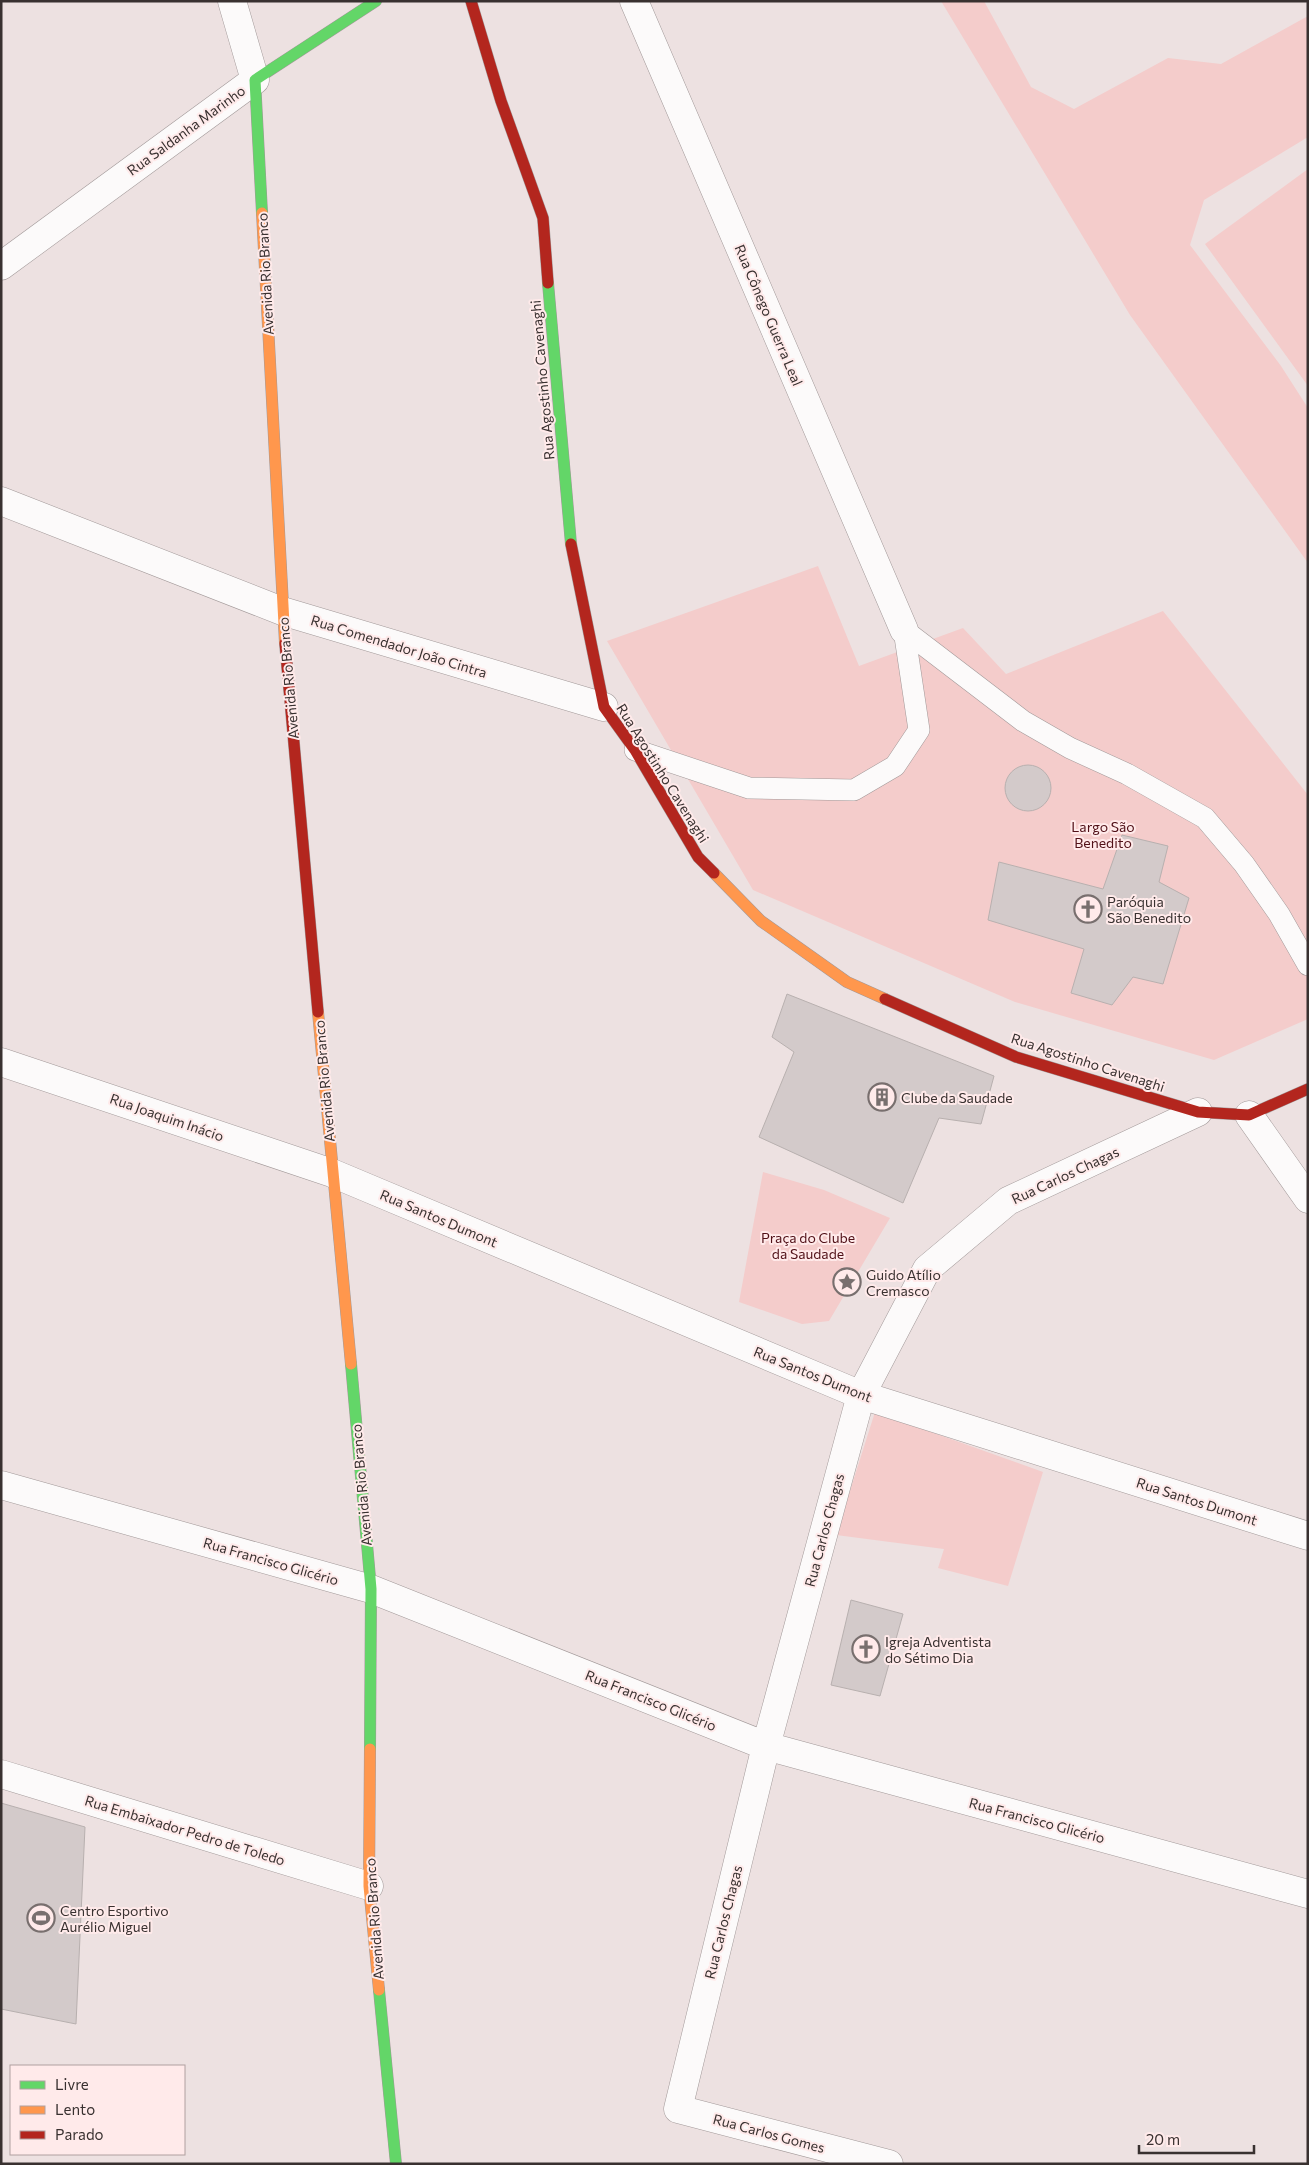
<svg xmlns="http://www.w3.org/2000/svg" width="1309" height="2165" font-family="Commissioner,sans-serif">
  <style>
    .green { fill: #f4cccb }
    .building { fill: #d3caca; stroke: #b8b0af }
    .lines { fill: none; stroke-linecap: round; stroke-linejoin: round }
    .lane-casing { stroke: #a29999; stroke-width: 22 }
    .street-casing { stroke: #a29999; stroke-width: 29 }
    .fast-casing { stroke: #a29999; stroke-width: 12 }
    .slow-casing { stroke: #a29999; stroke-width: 12 }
    .jam-casing { stroke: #a29999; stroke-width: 12 }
    .lane { stroke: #fcfafa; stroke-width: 21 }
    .street { stroke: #fcfafa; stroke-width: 28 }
    .fast { stroke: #63d668; stroke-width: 11 }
    .slow { stroke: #ff974d; stroke-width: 11 }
    .jam { stroke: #b3261e; stroke-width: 11 }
    .labels { text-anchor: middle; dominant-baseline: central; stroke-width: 4; stroke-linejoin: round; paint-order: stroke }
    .street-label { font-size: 14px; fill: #393130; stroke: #ffeaea }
    .park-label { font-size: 14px; fill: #511118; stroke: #ffeaea }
    .poi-label { font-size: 14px; fill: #393130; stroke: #ffeaea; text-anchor: start }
  </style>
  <rect width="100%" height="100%" fill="#ede1e1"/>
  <path class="green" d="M 941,1 L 984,1 L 1031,87 L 1074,109 L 1168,58 L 1221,64 L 1308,16 L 1308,137 L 1204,200 L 1190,245 L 1281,366 L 1308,408 L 1308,563 L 1130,315 Z
    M 1308,169 L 1308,386 L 1205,244 Z
    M 818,566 L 859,666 L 963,628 L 1006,674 L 1163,611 L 1308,795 L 1308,1019 L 1214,1060 L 1015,1002 L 753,890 L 607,641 Z
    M 763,1172 L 824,1190 L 890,1218 L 829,1321 L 802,1324 L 739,1302 Z
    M 875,1412 L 1043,1472 L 1008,1586 L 938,1568 L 944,1549 L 836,1535 Z"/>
  <path class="building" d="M1005 788a23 23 0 1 1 46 0a23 23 0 1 1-46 0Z
    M 1122,835 L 1168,846 L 1159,882 L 1189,898 L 1163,984 L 1133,977 L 1112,1005 L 1071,993 L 1084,949 L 988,920 L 999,862 L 1103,889 Z
    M 787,994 L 994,1076 L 981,1124 L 939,1118 L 903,1203 L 759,1137 L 794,1052 L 772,1037 Z
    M 851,1600 L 903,1614 L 880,1696 L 831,1685 Z
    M 1,1803 L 85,1827 L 76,2024 L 1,2009 Z"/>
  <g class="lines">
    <g class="lane-casing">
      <path id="lane" d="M 904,630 L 1023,721 L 1070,748 L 1127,774 L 1205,818 L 1244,864 L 1279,914 L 1308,965
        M 635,750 L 749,788 L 854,790 L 895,766 L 919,730 L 904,630"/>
    </g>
    <g class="street-casing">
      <path id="street" d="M 634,1 L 904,630
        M 1,266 L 255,80 L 232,1
        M 1,501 L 282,611 L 604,707
        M 1,1062 L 332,1173 L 861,1395 L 1308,1536
        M 1249,1115 L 1308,1199
        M 1,1485 L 371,1589 L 766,1746 L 1308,1894
        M 1,1774 L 369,1886
        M 889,2164 L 678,2109 L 766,1746 L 861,1395 L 927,1269 L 1008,1201 L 1198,1112"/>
    </g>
    <g class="fast-casing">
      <path id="fast" d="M 262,213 L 255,80 L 376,1
        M 548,283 L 571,544
        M 351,1364 L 371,1589 L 370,1749
        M 379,1990 L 396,2164"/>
    </g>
    <g class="slow-casing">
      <path id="slow" d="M 262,213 L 285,643
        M 714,873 L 761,921 L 847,982 L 885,999
        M 318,1012 L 351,1364
        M 370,1749 L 369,1886 L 379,1990"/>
    </g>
    <g class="jam-casing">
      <path id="jam" d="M 471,1 L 501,101 L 543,218 L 548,283
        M 571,544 L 604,707 L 635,750 L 698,857 L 714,873
        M 285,643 L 318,1012
        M 885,999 L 1016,1057 L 1198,1112 L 1249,1115 L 1308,1089"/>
    </g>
    <use href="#lane" class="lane"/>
    <use href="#street" class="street"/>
    <use href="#fast" class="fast"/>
    <use href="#slow" class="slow"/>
    <use href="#jam" class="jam"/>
  </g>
  <defs>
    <g id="church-ring" transform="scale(1.4375)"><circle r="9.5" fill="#ffeaea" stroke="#786f6e" stroke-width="1.5"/><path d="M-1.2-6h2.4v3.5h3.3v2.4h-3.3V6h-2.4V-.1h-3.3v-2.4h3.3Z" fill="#786f6e"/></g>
    <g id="building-ring" transform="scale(1.4375)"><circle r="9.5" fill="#ffeaea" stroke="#786f6e" stroke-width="1.5"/><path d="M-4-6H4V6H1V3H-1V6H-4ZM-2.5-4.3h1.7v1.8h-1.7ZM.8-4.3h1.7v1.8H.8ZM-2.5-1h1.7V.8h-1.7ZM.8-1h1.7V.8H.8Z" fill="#786f6e"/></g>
    <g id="sight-ring" transform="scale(1.4375)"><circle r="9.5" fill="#ffeaea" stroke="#786f6e" stroke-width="1.5"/><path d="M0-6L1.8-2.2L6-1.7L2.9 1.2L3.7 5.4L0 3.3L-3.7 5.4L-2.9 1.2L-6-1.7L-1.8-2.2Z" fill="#786f6e"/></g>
    <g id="stadium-ring" transform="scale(1.4375)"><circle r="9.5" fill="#ffeaea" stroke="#786f6e" stroke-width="1.5"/><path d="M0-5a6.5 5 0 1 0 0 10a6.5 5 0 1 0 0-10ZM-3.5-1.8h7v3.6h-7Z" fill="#786f6e"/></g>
  </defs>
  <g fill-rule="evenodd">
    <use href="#church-ring" x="1088" y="909"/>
    <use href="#building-ring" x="882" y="1097"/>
    <use href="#sight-ring" x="847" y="1282"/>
    <use href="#church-ring" x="866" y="1649"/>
    <use href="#stadium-ring" x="41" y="1918"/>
  </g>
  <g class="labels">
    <g class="street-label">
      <text transform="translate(186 130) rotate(-36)">Rua Saldanha Marinho</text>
      <text transform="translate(265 274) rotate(-93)">Avenida Rio Branco</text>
      <text transform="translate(769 315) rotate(67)">Rua Cônego Guerra Leal</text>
      <text transform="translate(542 380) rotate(-95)">Rua Agostinho Cavenaghi</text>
      <text transform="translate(399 646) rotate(17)">Rua Comendador João Cintra</text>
      <text transform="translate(288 678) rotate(-95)">Avenida Rio Branco</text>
      <text transform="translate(663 773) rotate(58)">Rua Agostinho Cavenaghi</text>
      <text transform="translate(1088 1062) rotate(18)">Rua Agostinho Cavenaghi</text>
      <text transform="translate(324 1081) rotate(-95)">Avenida Rio Branco</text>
      <text transform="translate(167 1117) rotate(19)">Rua Joaquim Inácio</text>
      <text transform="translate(1065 1175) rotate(-25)">Rua Carlos Chagas</text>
      <text transform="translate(439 1218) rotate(23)">Rua Santos Dumont</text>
      <text transform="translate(813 1374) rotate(22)">Rua Santos Dumont</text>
      <text transform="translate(361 1485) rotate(-95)">Avenida Rio Branco</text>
      <text transform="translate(1197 1501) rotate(18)">Rua Santos Dumont</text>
      <text transform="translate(824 1530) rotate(-75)">Rua Carlos Chagas</text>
      <text transform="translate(271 1561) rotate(16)">Rua Francisco Glicério</text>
      <text transform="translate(651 1700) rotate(22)">Rua Francisco Glicério</text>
      <text transform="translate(1037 1820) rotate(15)">Rua Francisco Glicério</text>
      <text transform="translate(185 1830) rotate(17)">Rua Embaixador Pedro de Toledo</text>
      <text transform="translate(374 1919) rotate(-94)">Avenida Rio Branco</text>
      <text transform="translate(723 1922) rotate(-76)">Rua Carlos Chagas</text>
      <text transform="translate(769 2133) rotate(15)">Rua Carlos Gomes</text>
    </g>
    <g class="park-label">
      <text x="1103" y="826">Largo São<tspan x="1103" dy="16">Benedito</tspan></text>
      <text x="808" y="1237">Praça do Clube<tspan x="808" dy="16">da Saudade</tspan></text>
    </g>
    <g class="poi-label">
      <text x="1107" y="901">Paróquia<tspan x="1107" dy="16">São Benedito</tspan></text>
      <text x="901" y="1097">Clube da Saudade</text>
      <text x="866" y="1274">Guido Atílio<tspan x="866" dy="16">Cremasco</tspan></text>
      <text x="885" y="1641">Igreja Adventista<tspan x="885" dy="16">do Sétimo Dia</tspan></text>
      <text x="60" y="1910">Centro Esportivo<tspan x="60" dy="16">Aurélio Miguel</tspan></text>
    </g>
  </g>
  <rect width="1309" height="2165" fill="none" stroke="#393130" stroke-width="5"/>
  <rect x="10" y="2065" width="175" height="90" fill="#ffeaea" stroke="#b0a0a0"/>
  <rect x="20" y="2081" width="25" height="8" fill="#63d668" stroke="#b0a0a0"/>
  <text x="55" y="2090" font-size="15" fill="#393130">Livre</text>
  <rect x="20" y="2106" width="25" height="8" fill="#ff974d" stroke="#b0a0a0"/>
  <text x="55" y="2115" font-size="15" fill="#393130">Lento</text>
  <rect x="20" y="2131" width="25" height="8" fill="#b3261e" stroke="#b0a0a0"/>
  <text x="55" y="2140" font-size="15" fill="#393130">Parado</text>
  <path d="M1139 2145v8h115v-8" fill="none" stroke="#393130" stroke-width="2.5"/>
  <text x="1146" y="2145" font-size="15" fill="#393130" stroke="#ffeaea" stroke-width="4" paint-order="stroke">20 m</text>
</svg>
